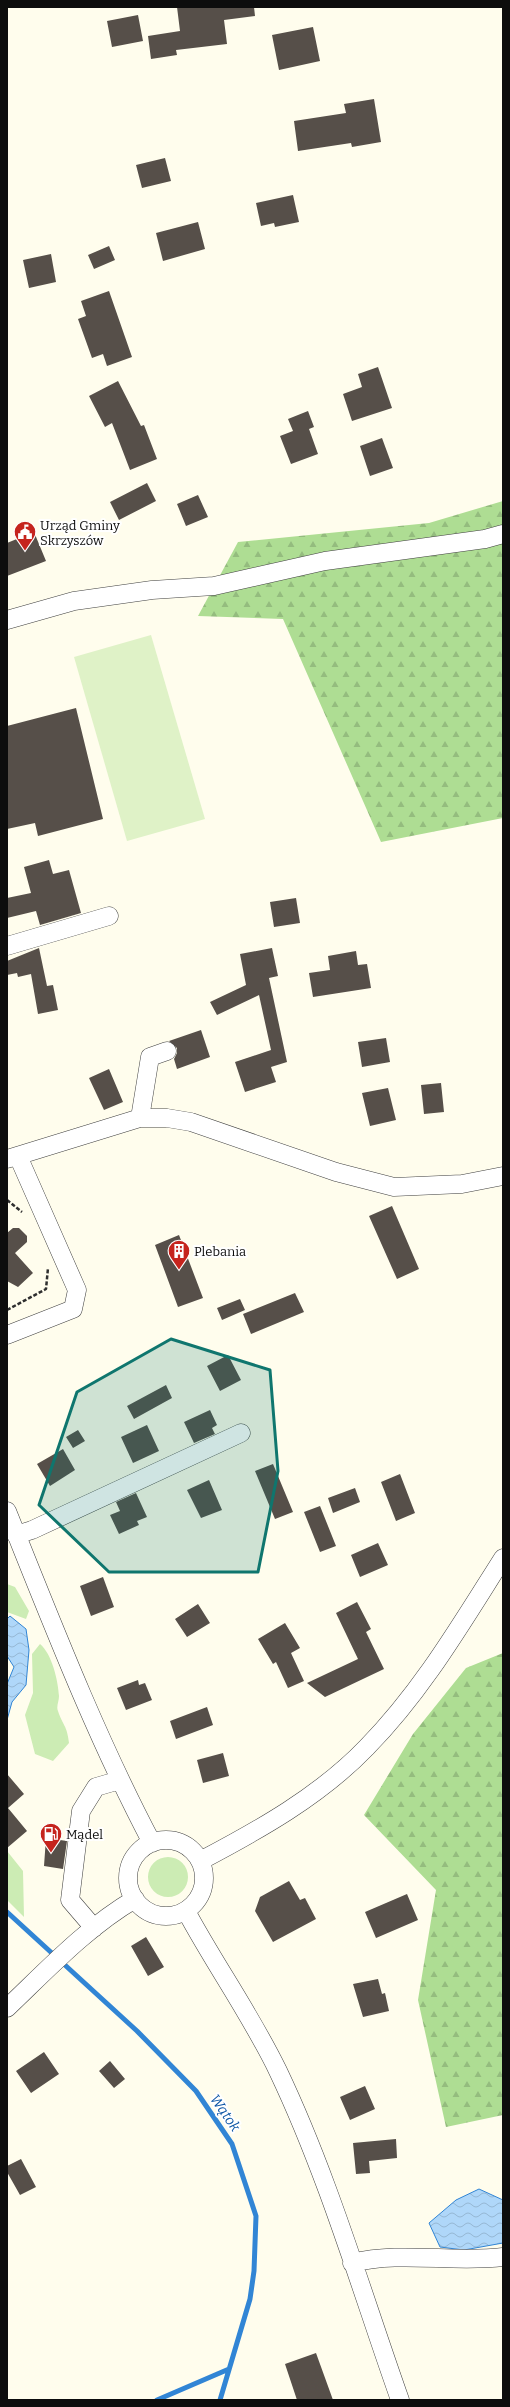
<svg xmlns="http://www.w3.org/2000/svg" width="510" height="2407" font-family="Bitter,serif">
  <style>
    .grass { fill: #ccecb4 }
    .forest { fill: url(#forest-firs) }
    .pitch { fill: #dff2c7 }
    .water { fill: url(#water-waves); stroke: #3185d5 }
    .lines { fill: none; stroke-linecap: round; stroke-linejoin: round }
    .stream { stroke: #3185d5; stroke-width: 5 }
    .building { fill: #564f49 }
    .minor-casing { stroke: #404040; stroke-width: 19 }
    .path { stroke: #2f2f2f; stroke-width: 2.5; stroke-dasharray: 4 2; stroke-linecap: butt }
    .minor { stroke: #fff; stroke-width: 18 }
    .marked { fill: #0f766e; fill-opacity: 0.2; stroke: #0f766e; stroke-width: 3; stroke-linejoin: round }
    .labels { text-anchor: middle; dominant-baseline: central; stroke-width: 4; stroke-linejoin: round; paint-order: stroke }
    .poi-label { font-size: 13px; fill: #0d0d0d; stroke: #fff; text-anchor: start }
    .water-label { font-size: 14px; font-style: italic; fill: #0f57a6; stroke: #fff }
  </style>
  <defs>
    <pattern id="forest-firs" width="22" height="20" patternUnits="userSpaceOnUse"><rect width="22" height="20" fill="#aedd93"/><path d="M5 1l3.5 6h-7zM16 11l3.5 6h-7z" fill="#94bc7e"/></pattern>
    <pattern id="water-waves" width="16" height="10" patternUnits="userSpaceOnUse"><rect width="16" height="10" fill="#afd7f9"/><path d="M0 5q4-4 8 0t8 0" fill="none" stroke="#95b7d4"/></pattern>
  </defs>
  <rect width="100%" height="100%" fill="#fffded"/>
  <path class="grass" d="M 7,1584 L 15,1587 L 29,1611 L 26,1619 L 7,1612 Z
    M 40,1644 C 52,1654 58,1680 59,1696 C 59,1701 56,1707 58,1711 C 63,1726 67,1725 69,1743 L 53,1761 L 35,1754 L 25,1715 L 33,1693 L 32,1654 Z
    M 7,1851 L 23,1871 L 24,1917 L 7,1900 Z
    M148 1877a20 20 0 1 1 40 0a20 20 0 1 1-40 0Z"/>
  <path class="forest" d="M 503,501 L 503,818 L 381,842 L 283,619 L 198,616 L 238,542 L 429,523 Z
    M 503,1653 L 503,2115 L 446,2127 L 418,2000 L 436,1890 L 364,1815 L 413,1734 L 466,1668 Z"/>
  <path class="pitch" d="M 151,635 L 205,819 L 127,841 L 74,657 Z"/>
  <path class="water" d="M 10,1616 L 26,1629 L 29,1650 L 26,1685 L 12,1702 L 7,1720 L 7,1684 L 14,1667 L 7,1656 L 7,1619 Z
    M 479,2189 L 503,2200 L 503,2243 L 464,2250 L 440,2247 L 429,2223 L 456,2200 Z"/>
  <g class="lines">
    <path class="stream" d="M 7,1912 L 137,2031 L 196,2091 L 232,2144 L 256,2216 L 254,2271 L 250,2299 L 220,2400
      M 157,2400 L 229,2369"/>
  </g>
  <path class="building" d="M 177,7 L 254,7 L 255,16 L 224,20 L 227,44 L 176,50 L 177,55 L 151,59 L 148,36 L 180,31 Z
    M 138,15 L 143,41 L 112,47 L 107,21 Z
    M 313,27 L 320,61 L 279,70 L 272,35 Z
    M 374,99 L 381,142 L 352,147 L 351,143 L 298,151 L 294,121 L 346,113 L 344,104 Z
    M 165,158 L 171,181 L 142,188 L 136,165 Z
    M 293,195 L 299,222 L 275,227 L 274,223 L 261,226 L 256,203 Z
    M 198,222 L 205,249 L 163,261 L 156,233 Z
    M 109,246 L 115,260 L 94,269 L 88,255 Z
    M 51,254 L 56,282 L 29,288 L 23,260 Z
    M 109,291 L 132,357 L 107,366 L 103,354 L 92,358 L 78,319 L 86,316 L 81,301 Z
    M 378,367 L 392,408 L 352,421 L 343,394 L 362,387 L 358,374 Z
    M 118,381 L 141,426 L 144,425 L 157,459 L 130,470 L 112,423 L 105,427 L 89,396 Z
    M 308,411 L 314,427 L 309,429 L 318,454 L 291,464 L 280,436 L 293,431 L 288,419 Z
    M 382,438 L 393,468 L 370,476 L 360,446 Z
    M 147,483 L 156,501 L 119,520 L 110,502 Z
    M 198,495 L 208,517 L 186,526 L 177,504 Z
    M 34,532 L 46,561 L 7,576 L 7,543 Z
    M 76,708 L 103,819 L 38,836 L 35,823 L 7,829 L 7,726 Z
    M 49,860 L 53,874 L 69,870 L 81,913 L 40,925 L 36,911 L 7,918 L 7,898 L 31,893 L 24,867 Z
    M 296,898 L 300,923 L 274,927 L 270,902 Z
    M 39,948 L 47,986 L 53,985 L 58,1010 L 38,1014 L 31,974 L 18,977 L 17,973 L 7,975 L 7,961 Z
    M 272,948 L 278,976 L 269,978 L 287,1062 L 271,1067 L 276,1082 L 245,1092 L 235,1062 L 271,1050 L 259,995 L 217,1015 L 210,1002 L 246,985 L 240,954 Z
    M 356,951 L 358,965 L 367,964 L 371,988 L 313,997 L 309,973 L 330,970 L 328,956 Z
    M 201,1030 L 210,1057 L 177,1069 L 174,1059 L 177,1053 L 177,1048 L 169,1041 Z
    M 386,1038 L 390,1062 L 362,1067 L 358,1042 Z
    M 109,1069 L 123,1102 L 104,1110 L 89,1078 Z
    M 441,1083 L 444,1112 L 424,1114 L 421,1085 Z
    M 388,1088 L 396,1120 L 370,1126 L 362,1093 Z
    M 392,1206 L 419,1269 L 397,1279 L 369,1216 Z
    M 13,1228 L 19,1228 L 27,1236 L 27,1242 L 15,1253 L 33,1273 L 18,1287 L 7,1281 L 7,1233 Z
    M 179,1235 L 203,1298 L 178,1307 L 155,1245 Z
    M 295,1293 L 304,1312 L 251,1334 L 243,1314 Z
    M 240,1299 L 245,1310 L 222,1320 L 217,1308 Z
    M 228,1355 L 241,1380 L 220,1391 L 207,1366 Z
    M 166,1385 L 172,1398 L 134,1419 L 127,1406 Z
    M 210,1410 L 217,1425 L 212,1428 L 215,1434 L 194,1443 L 184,1422 Z
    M 147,1425 L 159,1451 L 133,1463 L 121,1437 Z
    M 78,1430 L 85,1441 L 73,1448 L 66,1437 Z
    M 63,1449 L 75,1470 L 50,1486 L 37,1464 Z
    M 273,1464 L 293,1512 L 275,1519 L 255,1471 Z
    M 400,1474 L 415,1513 L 396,1521 L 381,1482 Z
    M 209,1480 L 222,1510 L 201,1518 L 187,1490 Z
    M 355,1488 L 360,1502 L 333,1513 L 328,1498 Z
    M 136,1493 L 147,1517 L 137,1521 L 139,1525 L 119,1534 L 110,1515 L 120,1511 L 116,1502 Z
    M 320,1506 L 336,1546 L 320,1552 L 304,1512 Z
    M 378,1543 L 388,1565 L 360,1577 L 351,1555 Z
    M 103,1577 L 114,1607 L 91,1616 L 80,1586 Z
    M 357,1602 L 371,1629 L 366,1632 L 384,1669 L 325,1697 L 307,1683 L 358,1659 L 336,1613 Z
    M 198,1604 L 210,1623 L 187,1637 L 175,1619 Z
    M 285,1623 L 300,1648 L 291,1653 L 304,1681 L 288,1688 L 276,1662 L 273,1664 L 258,1639 Z
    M 138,1680 L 139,1685 L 145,1683 L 152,1700 L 126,1710 L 117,1688 Z
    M 207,1707 L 213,1725 L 176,1739 L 170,1721 Z
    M 223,1753 L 229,1776 L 203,1783 L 197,1760 Z
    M 7,1774 L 24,1794 L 8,1808 L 27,1831 L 7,1848 Z
    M 46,1838 L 67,1841 L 63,1869 L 44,1866 Z
    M 289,1881 L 300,1900 L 305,1898 L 316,1919 L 273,1942 L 255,1911 L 260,1897 Z
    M 407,1894 L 418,1920 L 376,1938 L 365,1912 Z
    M 146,1937 L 164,1967 L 148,1976 L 131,1946 Z
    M 378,1979 L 382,1994 L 385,1993 L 389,2011 L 363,2017 L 353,1984 Z
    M 44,2052 L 59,2074 L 31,2093 L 16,2071 Z
    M 110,2061 L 125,2079 L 114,2088 L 99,2071 Z
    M 365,2086 L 375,2109 L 350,2120 L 340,2097 Z
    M 396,2139 L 397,2158 L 369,2161 L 370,2173 L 356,2174 L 353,2143 Z
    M 21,2159 L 36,2187 L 20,2195 L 7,2172 L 7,2166 Z
    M 316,2353 L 333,2400 L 297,2400 L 285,2364 Z"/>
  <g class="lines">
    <g class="minor-casing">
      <path id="minor" d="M 7,620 L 74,601 L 152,590 L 214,586 L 325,561 L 485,539 L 503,534
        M 7,946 L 109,916
        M 140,1118 L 150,1057 L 167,1051
        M 7,1159 L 140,1118 L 167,1118 L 191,1122 L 336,1172 L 394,1187 L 462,1184 L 503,1176
        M 7,1335 L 73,1309 L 77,1290 L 18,1156
        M 7,1511 C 52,1623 96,1737 152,1843
        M 16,1535 L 32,1530 L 241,1433
        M128 1878a38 38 0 1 1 76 0a38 38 0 1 1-76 0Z
        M 200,1861 C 259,1830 320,1796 367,1747 C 422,1691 461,1624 503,1558
        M 186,1911 C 215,1965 251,2015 278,2071 C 328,2176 361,2290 400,2400
        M 94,1928 L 70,1900 L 81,1811 L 96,1787 L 120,1780
        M 7,2008 C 47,1970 87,1927 135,1899
        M 352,2263 C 401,2251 453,2263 503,2257"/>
    </g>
    <path class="path" d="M 7,1200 L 22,1212
      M 7,1310 L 46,1289 L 48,1268"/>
    <use href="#minor" class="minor"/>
  </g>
  <path class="marked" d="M 171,1339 L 270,1370 L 278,1471 L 258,1572 L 109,1572 L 39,1505 L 77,1392 Z"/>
  <defs>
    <g id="civic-pin" transform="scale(1.15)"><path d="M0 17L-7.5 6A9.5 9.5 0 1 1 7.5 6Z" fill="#c5241d" stroke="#fff"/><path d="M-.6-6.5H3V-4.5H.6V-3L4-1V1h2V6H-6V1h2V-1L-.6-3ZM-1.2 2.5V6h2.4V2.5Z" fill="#fff"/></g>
    <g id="building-pin" transform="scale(1.15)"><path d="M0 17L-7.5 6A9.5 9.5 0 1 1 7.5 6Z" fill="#c5241d" stroke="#fff"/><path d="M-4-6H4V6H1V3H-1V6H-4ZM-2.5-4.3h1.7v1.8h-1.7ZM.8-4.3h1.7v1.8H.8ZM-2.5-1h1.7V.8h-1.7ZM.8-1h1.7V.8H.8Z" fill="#fff"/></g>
    <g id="fuel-pin" transform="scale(1.15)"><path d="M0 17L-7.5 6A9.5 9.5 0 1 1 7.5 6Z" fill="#c5241d" stroke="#fff"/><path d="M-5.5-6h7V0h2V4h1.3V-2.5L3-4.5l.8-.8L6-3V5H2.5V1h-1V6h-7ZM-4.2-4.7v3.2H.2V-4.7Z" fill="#fff"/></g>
  </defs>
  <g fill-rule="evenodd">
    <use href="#civic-pin" x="25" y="532"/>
    <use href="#building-pin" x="179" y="1251"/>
    <use href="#fuel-pin" x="51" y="1834"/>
  </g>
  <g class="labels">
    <g class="poi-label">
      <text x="40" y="525">Urząd Gminy<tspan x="40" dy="15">Skrzyszów</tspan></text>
      <text x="194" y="1251">Plebania</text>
      <text x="66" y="1834">Mądel</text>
    </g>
    <g class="water-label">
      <text transform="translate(225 2113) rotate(55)">Wątok</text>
    </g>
  </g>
  <rect width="510" height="2407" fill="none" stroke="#0d0d0d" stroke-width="16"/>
</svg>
